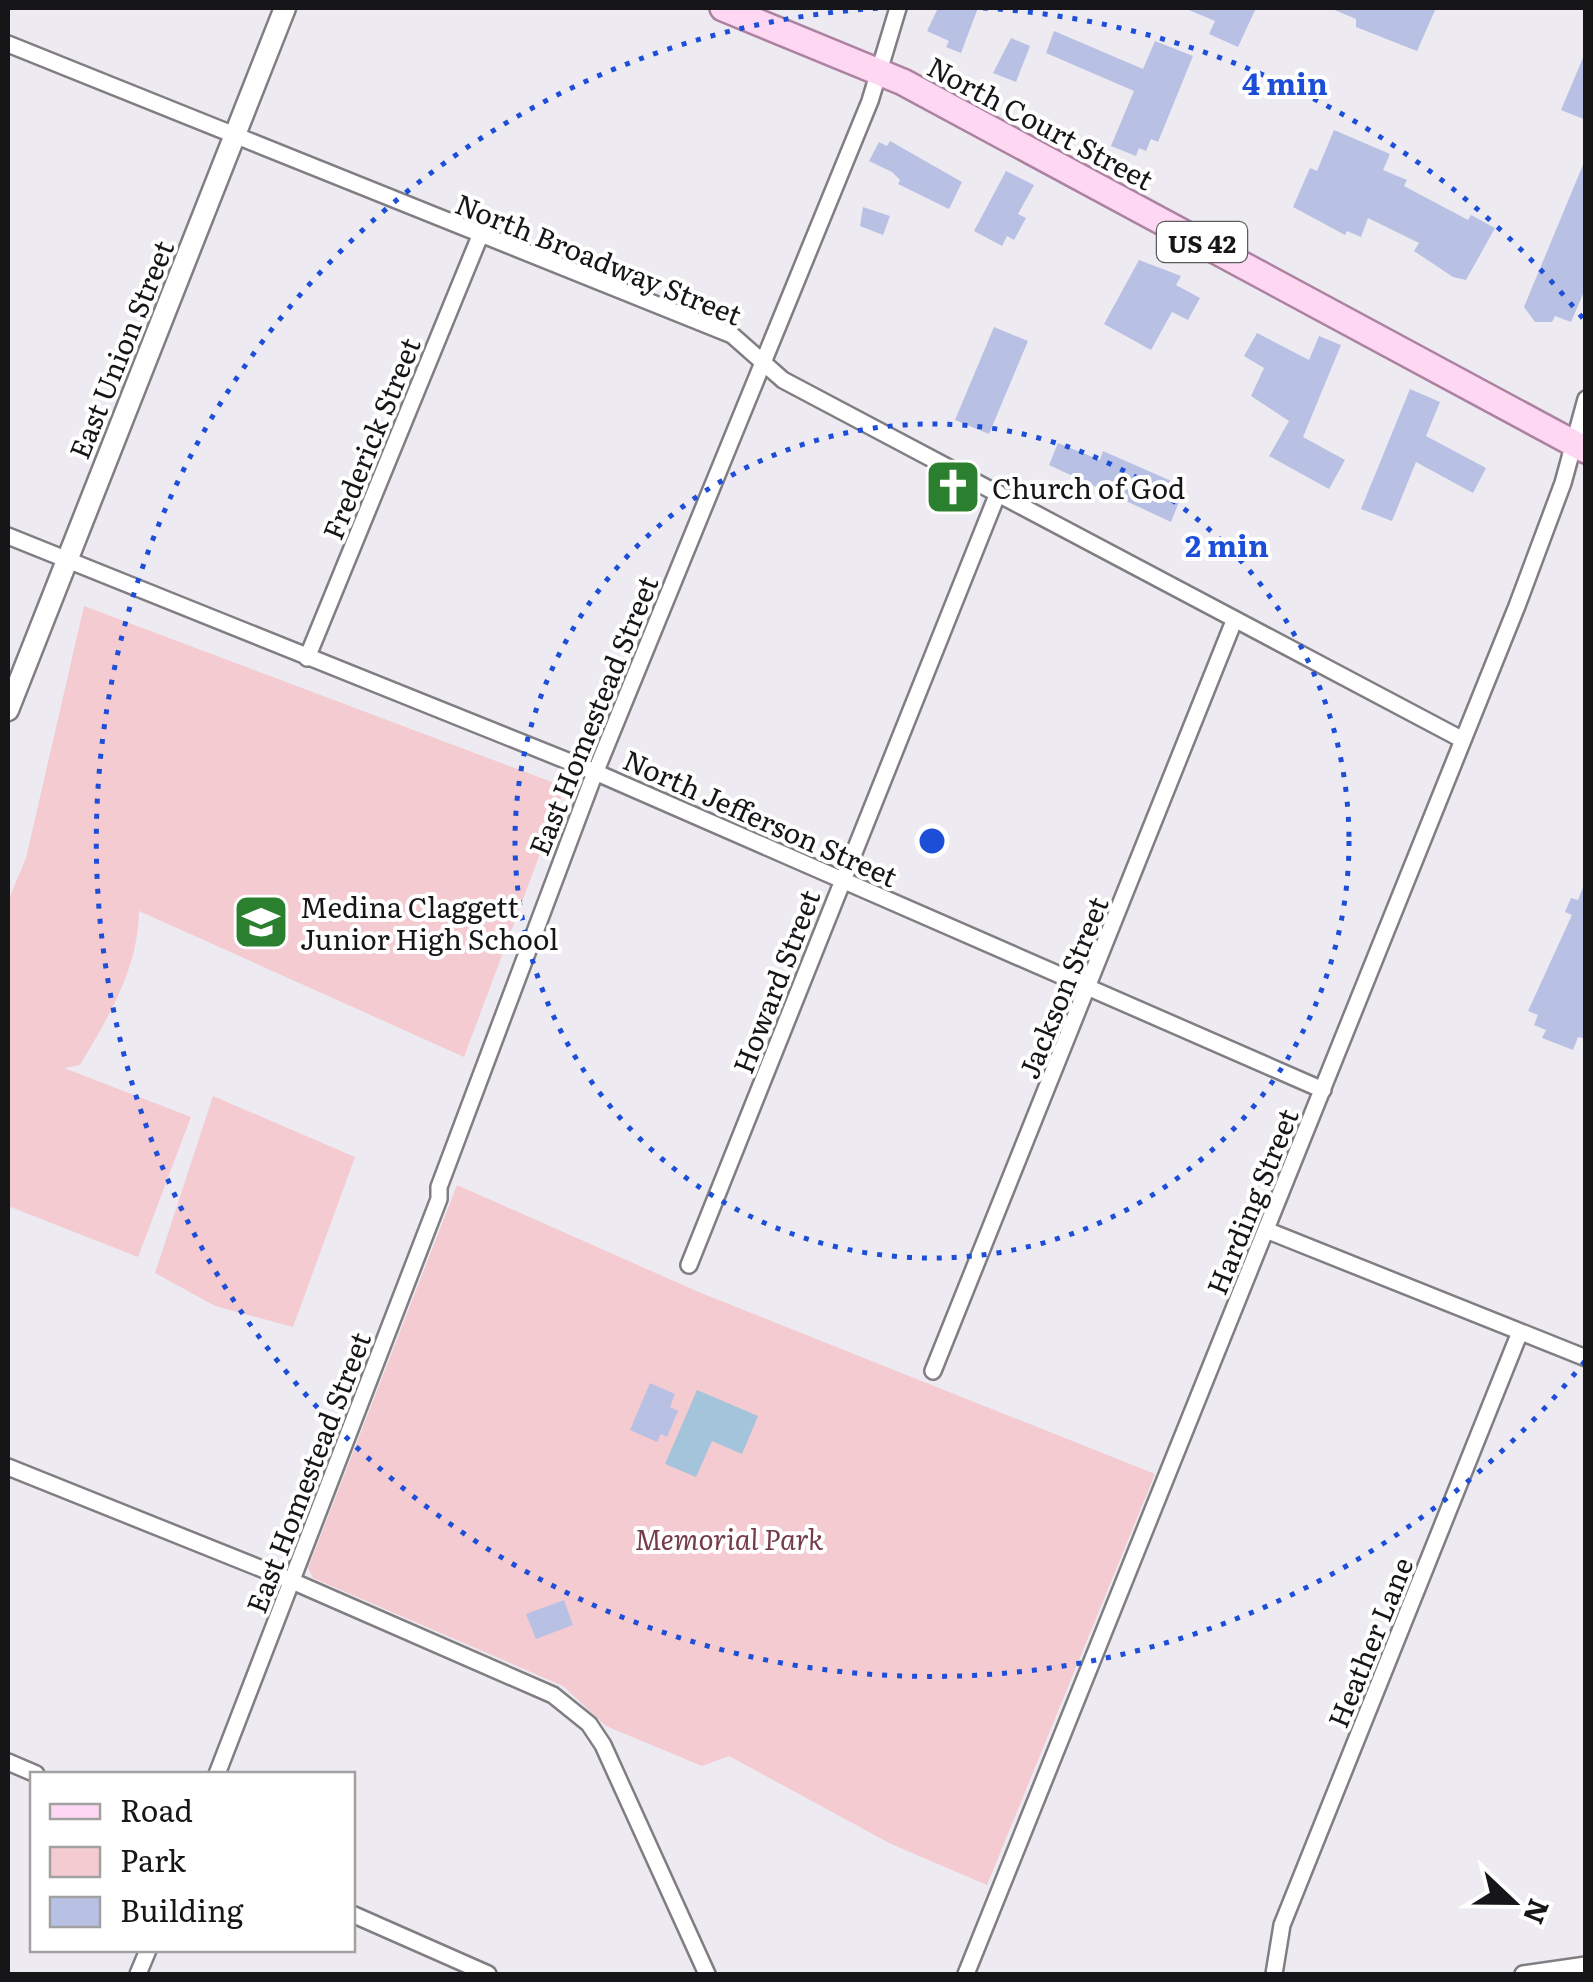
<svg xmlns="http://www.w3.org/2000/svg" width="1593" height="1982" font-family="Literata,serif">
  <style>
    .green { fill: #f3cbd0 }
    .water { fill: #a4c4dc }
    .building { fill: #b8c1e3 }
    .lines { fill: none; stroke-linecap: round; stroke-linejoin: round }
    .minor-casing { stroke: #807e83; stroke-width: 20 }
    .tertiary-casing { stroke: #807e83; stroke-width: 25 }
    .primary-casing { stroke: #ac82a1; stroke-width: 30 }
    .minor { stroke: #fff; stroke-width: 15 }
    .tertiary { stroke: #fff; stroke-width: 20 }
    .primary { stroke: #fed7f3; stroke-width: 25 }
    .ring { fill: none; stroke: #1d4ed8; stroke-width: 5; stroke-dasharray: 5 10 }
    .labels { text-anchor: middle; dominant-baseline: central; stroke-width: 8; stroke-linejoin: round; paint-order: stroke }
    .shield { fill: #fff; stroke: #5c5b5d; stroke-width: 2.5 }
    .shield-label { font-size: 25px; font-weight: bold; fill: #161517 }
    .street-label { font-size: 28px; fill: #161517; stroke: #fff }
    .poi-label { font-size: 28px; fill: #161517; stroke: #fff; text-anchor: start }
    .park-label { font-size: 28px; font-style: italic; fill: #753d48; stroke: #fff }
    .centre { fill: #1d4ed8; stroke: #fff; stroke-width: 5 }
    .ring-label { font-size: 30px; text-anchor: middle; font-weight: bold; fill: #1d4ed8; stroke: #fff; stroke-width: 8; stroke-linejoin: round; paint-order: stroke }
  </style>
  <rect width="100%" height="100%" fill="#edebf1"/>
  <path class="green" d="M 84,606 L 565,787 L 464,1057 L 139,911 C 138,969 109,1016 80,1065 L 64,1068 L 191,1117 L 138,1257 L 8,1206 L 8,1047 L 11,1047 L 8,1045 L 8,901 L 26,858 Z
    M 213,1096 L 355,1157 L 293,1327 L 215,1306 L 155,1273 Z
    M 457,1185 L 701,1293 L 1155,1474 L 987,1885 L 891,1844 L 729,1756 L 702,1766 L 606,1726 L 563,1686 L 313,1578 L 308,1568 Z"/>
  <path class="water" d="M 697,1390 L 758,1416 L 742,1454 L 712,1441 L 696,1477 L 665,1464 Z"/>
  <path class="building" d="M 938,8 L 978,8 L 961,53 L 946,47 L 949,41 L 927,31 Z
    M 1184,8 L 1256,8 L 1238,47 L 1209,34 L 1215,21 Z
    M 1330,8 L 1436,8 L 1417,51 L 1356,27 L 1356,19 Z
    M 1054,31 L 1143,69 L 1155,41 L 1193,56 L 1158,142 L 1151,139 L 1146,151 L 1139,148 L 1136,156 L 1111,146 L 1134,91 L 1046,53 Z
    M 1011,38 L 1030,46 L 1016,82 L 993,73 Z
    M 1585,53 L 1586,53 L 1586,120 L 1561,110 Z
    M 1334,130 L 1390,154 L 1383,170 L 1407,180 L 1404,186 L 1468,220 L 1471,215 L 1495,228 L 1466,280 L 1453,277 L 1414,251 L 1419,243 L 1368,218 L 1361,237 L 1347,231 L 1345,235 L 1293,207 L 1310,168 L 1317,171 Z
    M 890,141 L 962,182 L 949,209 L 898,184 L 900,180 L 892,172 L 869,161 L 879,142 L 887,146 Z
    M 1585,160 L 1586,287 L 1571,322 L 1555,316 L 1552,322 L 1535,322 L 1524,307 Z
    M 1006,171 L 1034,185 L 1018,214 L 1026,218 L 1014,240 L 1007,236 L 1002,246 L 974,231 Z
    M 863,207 L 890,216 L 883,235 L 860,226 Z
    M 1139,260 L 1181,276 L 1176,285 L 1200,298 L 1188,320 L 1172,312 L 1151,350 L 1104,324 Z
    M 994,327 L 1028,341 L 989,434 L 955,420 Z
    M 1257,333 L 1309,360 L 1319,336 L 1341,345 L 1303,437 L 1345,460 L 1329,489 L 1269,456 L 1289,421 L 1251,396 L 1264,368 L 1244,356 Z
    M 1410,389 L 1440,402 L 1426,436 L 1486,468 L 1473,493 L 1416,462 L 1392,521 L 1361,509 Z
    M 1058,443 L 1100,460 L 1103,451 L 1185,487 L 1171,522 L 1049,465 Z
    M 1585,882 L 1586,1039 L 1578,1037 L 1573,1050 L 1542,1038 L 1546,1030 L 1534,1025 L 1538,1015 L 1528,1011 L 1572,915 L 1565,912 L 1571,898 L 1578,900 Z
    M 650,1383 L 675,1394 L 670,1407 L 678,1411 L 667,1437 L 661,1434 L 657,1442 L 630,1430 Z
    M 564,1600 L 573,1625 L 536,1639 L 526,1614 Z"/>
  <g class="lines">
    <g class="minor-casing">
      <path id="minor" d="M 8,44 L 732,335 L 783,380 L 1463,740
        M 8,536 L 595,772 L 1323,1090
        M 307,658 L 480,236
        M 1266,1230 L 1586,1358
        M 689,1265 L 998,493
        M 933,1371 L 1234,621
        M 8,1467 L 292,1581 L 553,1695 L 589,1724 L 603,1745 L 707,1974
        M 8,1762 L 36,1774
        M 217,1774 L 439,1199 L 439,1187 L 591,783 L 870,101 L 898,8
        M 352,1914 L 488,1974
        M 138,1974 L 148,1950
        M 966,1974 L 1517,606 L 1563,483 L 1586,399
        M 1274,1974 L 1282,1925 L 1520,1332
        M 1523,1974 L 1586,1965"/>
    </g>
    <g class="tertiary-casing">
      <path id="tertiary" d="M 8,710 L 285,8"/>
    </g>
    <g class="primary-casing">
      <path id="primary" d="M 723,8 L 903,82 L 1586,450"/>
    </g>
    <use href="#minor" class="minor"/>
    <use href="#tertiary" class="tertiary"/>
    <use href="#primary" class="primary"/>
  </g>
  <g class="ring">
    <circle cx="932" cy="841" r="417"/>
    <path d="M1585 1361A835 835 0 1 1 881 8M983 8A835 835 0 0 1 1585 321"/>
  </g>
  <defs>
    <g id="church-square" transform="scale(2.875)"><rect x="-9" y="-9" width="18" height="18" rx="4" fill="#2a802e" stroke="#fff"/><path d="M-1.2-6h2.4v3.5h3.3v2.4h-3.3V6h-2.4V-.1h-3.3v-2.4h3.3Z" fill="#fff"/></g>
    <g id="school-square" transform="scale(2.875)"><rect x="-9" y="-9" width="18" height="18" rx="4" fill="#2a802e" stroke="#fff"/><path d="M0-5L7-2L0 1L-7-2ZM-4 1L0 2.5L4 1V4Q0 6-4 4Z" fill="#fff"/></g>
  </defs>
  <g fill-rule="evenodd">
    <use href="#church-square" x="953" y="487"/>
    <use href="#school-square" x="261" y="922"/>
  </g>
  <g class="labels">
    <rect class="shield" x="1157" y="222" width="90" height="40" rx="8"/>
    <g class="shield-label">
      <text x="1202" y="242">US 42</text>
    </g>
    <g class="street-label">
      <text transform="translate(1041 122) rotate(28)">North Court Street</text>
      <text transform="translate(599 258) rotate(22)">North Broadway Street</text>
      <text transform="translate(120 349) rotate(-68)">East Union Street</text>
      <text transform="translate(370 438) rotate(-68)">Frederick Street</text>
      <text transform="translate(592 715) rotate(-68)">East Homestead Street</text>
      <text transform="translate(761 817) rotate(24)">North Jefferson Street</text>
      <text transform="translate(775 981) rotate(-69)">Howard Street</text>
      <text transform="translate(1062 987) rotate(-68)">Jackson Street</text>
      <text transform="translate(1251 1201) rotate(-68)">Harding Street</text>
      <text transform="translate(307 1472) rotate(-69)">East Homestead Street</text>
      <text transform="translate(1369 1642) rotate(-68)">Heather Lane</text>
    </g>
    <g class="poi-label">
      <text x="992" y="487">Church of God</text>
      <text x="300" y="906">Medina Claggett<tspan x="300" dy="32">Junior High School</tspan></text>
    </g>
    <g class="park-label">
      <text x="729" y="1538">Memorial Park</text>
    </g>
  </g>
  <circle cx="932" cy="841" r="15" class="centre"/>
  <g class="ring-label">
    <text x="1285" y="95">4 min</text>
    <text x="1227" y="557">2 min</text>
  </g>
  <rect width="1593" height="1982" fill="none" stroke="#161517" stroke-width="20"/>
  <rect x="30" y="1772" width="325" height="180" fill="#ffffff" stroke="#a2a1a2" stroke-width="2.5"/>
  <rect x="50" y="1804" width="50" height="15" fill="#fed7f3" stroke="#a2a1a2" stroke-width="2.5"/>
  <text x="120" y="1822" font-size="30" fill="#161517">Road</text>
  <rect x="50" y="1847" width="50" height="30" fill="#f3cbd0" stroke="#a2a1a2" stroke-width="2.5"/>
  <text x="120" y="1872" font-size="30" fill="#161517">Park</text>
  <rect x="50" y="1897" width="50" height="30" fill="#b8c1e3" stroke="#a2a1a2" stroke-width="2.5"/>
  <text x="120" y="1922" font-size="30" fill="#161517">Building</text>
  <g transform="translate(1513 1902) rotate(112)" stroke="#ffffff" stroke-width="8" paint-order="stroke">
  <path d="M0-8L18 38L0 25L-18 38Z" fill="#161517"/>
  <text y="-15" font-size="28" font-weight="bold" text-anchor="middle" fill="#161517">N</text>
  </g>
</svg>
